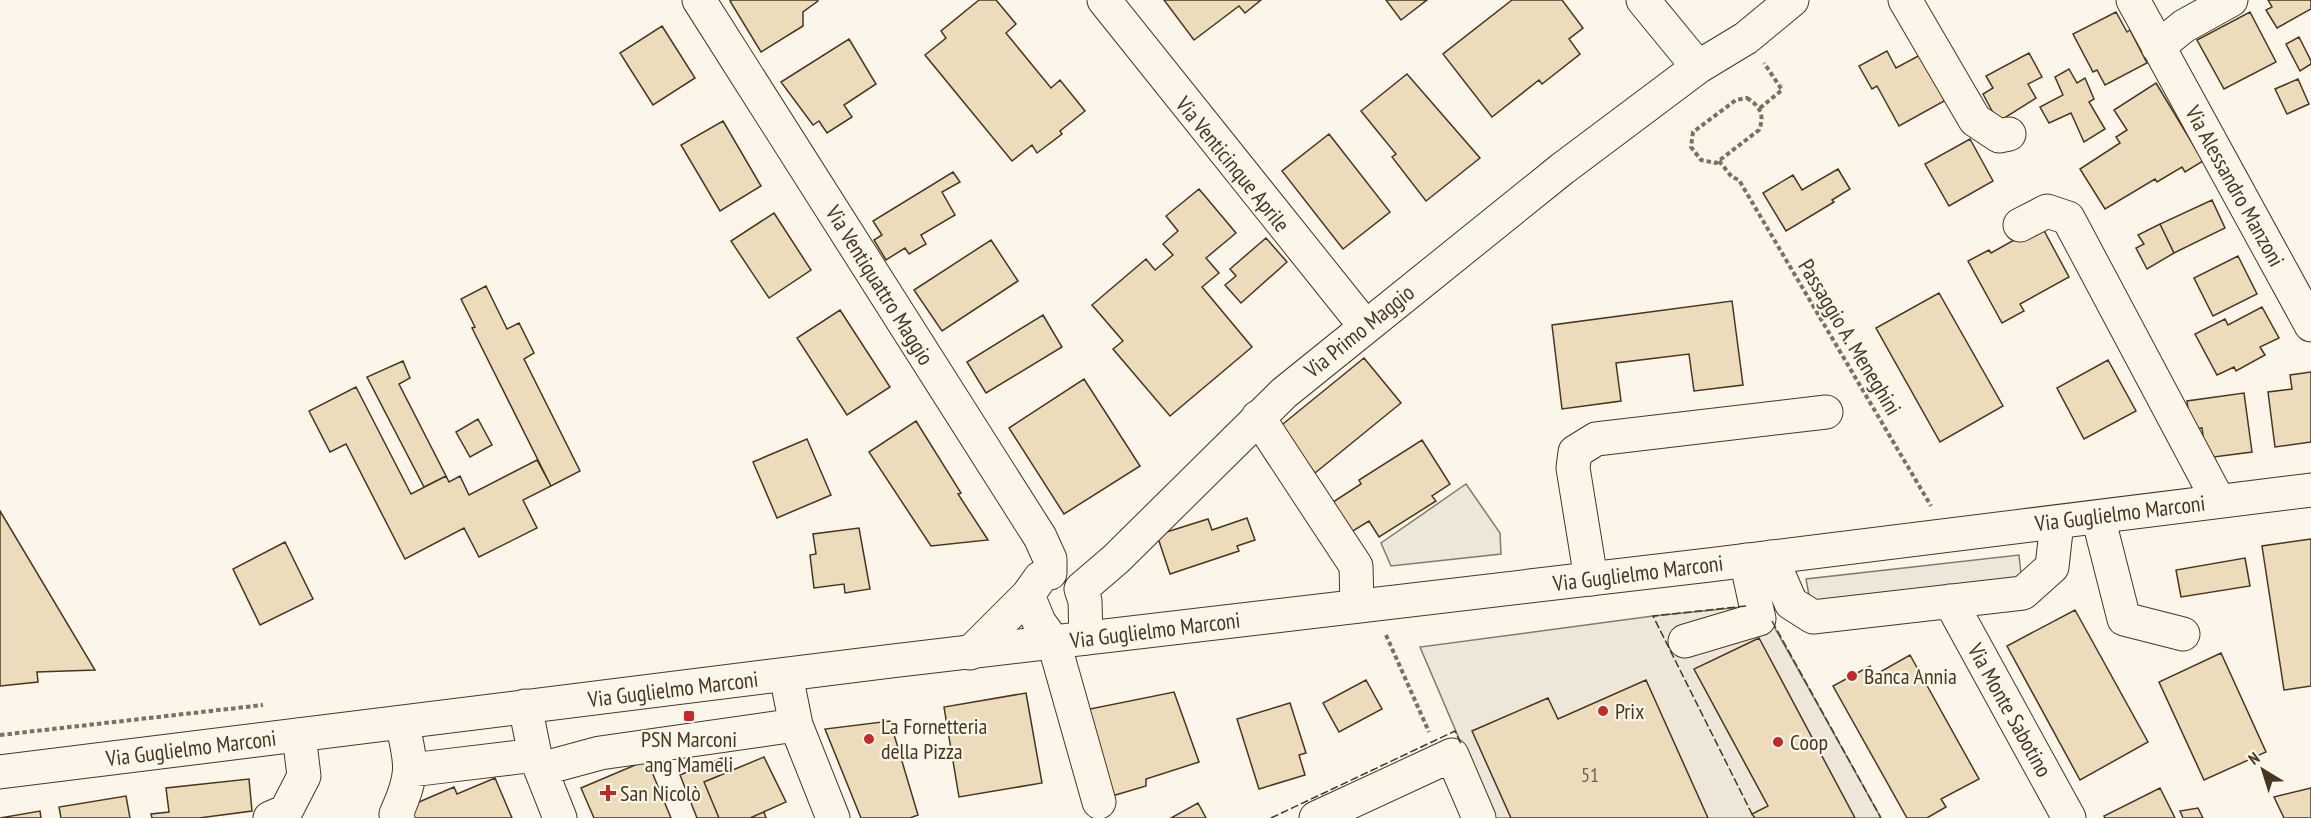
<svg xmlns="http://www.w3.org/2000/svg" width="2311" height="818" font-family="'PT Sans Narrow',sans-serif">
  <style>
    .parking { fill: #ede7d9; stroke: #887966; stroke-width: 1.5 }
    .building { fill: #ecdcbc; stroke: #4a3520; stroke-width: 1.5 }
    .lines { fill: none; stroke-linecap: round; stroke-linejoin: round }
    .minor-casing { stroke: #4a3520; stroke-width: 35 }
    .major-casing { stroke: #4a3520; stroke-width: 35 }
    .path { stroke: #7f6f5c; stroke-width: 4; stroke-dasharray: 4.5 3; stroke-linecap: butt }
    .minor { stroke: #fbf6e9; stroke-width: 33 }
    .major { stroke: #fbf6e9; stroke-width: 33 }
    .fence { stroke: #4a3520; stroke-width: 1.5; stroke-dasharray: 8 3; stroke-linecap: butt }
    .poi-dot { fill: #c62828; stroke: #fbf6e9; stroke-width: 2 }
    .labels { text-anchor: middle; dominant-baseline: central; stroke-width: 4.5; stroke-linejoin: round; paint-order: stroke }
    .number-label { font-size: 20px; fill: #725f47 }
    .street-label { font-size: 22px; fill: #4a3520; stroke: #fbf6e9 }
    .poi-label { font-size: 22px; fill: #4a3520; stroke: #fbf6e9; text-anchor: start }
  </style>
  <rect width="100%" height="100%" fill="#fbf6e9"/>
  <path class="parking" d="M 1466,484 L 1500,533 L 1501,554 L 1391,566 L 1381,543 Z
    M 2019,555 L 2023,593 L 1813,617 L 1806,579 Z
    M 1762,605 L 1881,818 L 1493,818 L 1420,647 L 1653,616 Z"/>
  <path class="building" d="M 732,0 L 817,0 L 818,1 L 803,12 L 803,26 L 761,52 L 730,1 Z
    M 979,0 L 996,0 L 1016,24 L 1006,33 L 1051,88 L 1060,80 L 1085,111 L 1060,131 L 1062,134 L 1037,153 L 1032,145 L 1012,161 L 925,55 L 946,38 L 941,31 Z
    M 1164,0 L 1261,0 L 1245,13 L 1239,6 L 1194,40 Z
    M 1386,0 L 1427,0 L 1401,20 Z
    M 1512,0 L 1562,0 L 1583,28 L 1569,39 L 1580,54 L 1542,84 L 1539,80 L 1492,117 L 1443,54 Z
    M 2268,0 L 2311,0 L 2311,9 L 2277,28 L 2266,10 L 2272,7 Z
    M 2116,12 L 2127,32 L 2130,30 L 2147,63 L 2105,85 L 2097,70 L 2093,72 L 2073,34 Z
    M 2250,12 L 2276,62 L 2224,89 L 2197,40 Z
    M 662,26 L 695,78 L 653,105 L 620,53 Z
    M 2299,37 L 2311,61 L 2311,64 L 2300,71 L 2286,44 Z
    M 849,39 L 876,84 L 844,105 L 852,117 L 827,133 L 819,121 L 813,125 L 781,82 Z
    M 1887,51 L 1896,68 L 1920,55 L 1946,100 L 1899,126 L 1877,86 L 1872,89 L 1859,66 Z
    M 2029,53 L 2042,77 L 2028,84 L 2036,98 L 1998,122 L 1983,94 L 1993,88 L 1986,76 Z
    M 2069,69 L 2077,83 L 2085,78 L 2094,99 L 2089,102 L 2105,129 L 2084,142 L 2071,113 L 2049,123 L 2040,107 L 2063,95 L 2055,77 Z
    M 1407,74 L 1480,158 L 1426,201 L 1392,157 L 1396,154 L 1361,111 Z
    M 2298,79 L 2309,104 L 2287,114 L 2275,89 Z
    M 2156,83 L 2203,161 L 2185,172 L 2182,167 L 2157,182 L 2155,179 L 2105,209 L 2080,169 L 2120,143 L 2116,137 L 2127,130 L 2114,110 Z
    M 723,121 L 761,186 L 720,211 L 681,145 Z
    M 1329,134 L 1390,212 L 1343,249 L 1282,171 Z
    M 1970,139 L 1993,181 L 1949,206 L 1925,164 Z
    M 1838,169 L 1850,189 L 1832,200 L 1834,202 L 1786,231 L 1763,193 L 1793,175 L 1802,190 Z
    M 953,172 L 960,182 L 942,192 L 955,215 L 921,235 L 926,244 L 909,254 L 905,248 L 886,260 L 874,240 L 882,235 L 873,221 Z
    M 1199,189 L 1236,233 L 1206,258 L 1219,273 L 1202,287 L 1252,347 L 1170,416 L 1113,349 L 1123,341 L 1092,305 L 1146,259 L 1155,270 L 1173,255 L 1163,244 L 1178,231 L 1166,216 Z
    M 2212,200 L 2225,228 L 2174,253 L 2160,224 Z
    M 774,213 L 811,270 L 769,298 L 731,241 Z
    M 2160,224 L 2174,253 L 2147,269 L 2136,248 L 2144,244 L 2138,235 Z
    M 2041,225 L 2069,277 L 2020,304 L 2024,311 L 2002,323 L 1968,261 L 1989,250 L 1991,253 Z
    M 1266,238 L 1287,262 L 1241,303 L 1225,285 L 1236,276 L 1230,269 Z
    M 991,240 L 1018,281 L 942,331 L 914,290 Z
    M 2238,256 L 2257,294 L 2213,316 L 2194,278 Z
    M 486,286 L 507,329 L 519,323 L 534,353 L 524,359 L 580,471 L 551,486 L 472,328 L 475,327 L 461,299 Z
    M 1939,293 L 2003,406 L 1940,442 L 1876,328 Z
    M 1732,301 L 1743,385 L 1694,391 L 1689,354 L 1616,363 L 1621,401 L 1562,409 L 1552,325 Z
    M 2262,307 L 2279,338 L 2260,347 L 2265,355 L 2236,371 L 2234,367 L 2217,375 L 2195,334 L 2225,319 L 2228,325 Z
    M 840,310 L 890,387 L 847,415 L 797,338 Z
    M 1043,315 L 1062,347 L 986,393 L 967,362 Z
    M 1364,358 L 1401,403 L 1315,473 L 1278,428 Z
    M 2108,360 L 2136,411 L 2084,439 L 2057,388 Z
    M 403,361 L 410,378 L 399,384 L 446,476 L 424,487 L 367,377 Z
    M 2311,372 L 2311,442 L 2275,447 L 2268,392 L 2292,389 L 2290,375 Z
    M 1084,379 L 1140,466 L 1064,514 L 1009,428 Z
    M 356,387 L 411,494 L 446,476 L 449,482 L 460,476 L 469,495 L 537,460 L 551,486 L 523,500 L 537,528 L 479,557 L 464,528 L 405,559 L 346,444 L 330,452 L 309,411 Z
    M 2244,393 L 2252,452 L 2206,458 L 2202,428 L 2191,430 L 2187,401 Z
    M 478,419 L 492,445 L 470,457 L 456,432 Z
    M 916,421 L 961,493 L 958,494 L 988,540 L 931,546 L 869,452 Z
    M 807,439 L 831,495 L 777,518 L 753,462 Z
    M 1422,440 L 1450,484 L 1432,496 L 1436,501 L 1379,537 L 1369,521 L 1348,534 L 1330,504 L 1361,484 L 1359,480 Z
    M 0,511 L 95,670 L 37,672 L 38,682 L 0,686 Z
    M 1247,518 L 1255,540 L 1237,546 L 1239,551 L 1170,574 L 1157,535 L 1208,519 L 1212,530 Z
    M 859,528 L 870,589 L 845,593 L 844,584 L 814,588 L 810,555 L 816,554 L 813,534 Z
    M 2311,539 L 2311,686 L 2284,690 L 2262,546 Z
    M 285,542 L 313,599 L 260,625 L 233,569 Z
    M 2245,558 L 2250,586 L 2181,597 L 2176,570 Z
    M 2075,610 L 2148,742 L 2080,780 L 2007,646 Z
    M 1759,638 L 1855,818 L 1755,818 L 1752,814 L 1768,806 L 1694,669 Z
    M 2221,653 L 2266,752 L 2204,780 L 2159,682 Z
    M 1910,655 L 1979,779 L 1941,799 L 1946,807 L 1927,818 L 1907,818 L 1833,686 L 1870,666 L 1875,675 Z
    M 1366,680 L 1382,709 L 1339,732 L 1323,703 Z
    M 1646,680 L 1708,818 L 1511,818 L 1472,731 L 1548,698 L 1558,719 Z
    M 1174,692 L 1199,762 L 1146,779 L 1146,786 L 1112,796 L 1085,710 Z
    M 1026,693 L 1042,783 L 959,797 L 944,707 Z
    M 1290,703 L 1306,753 L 1299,755 L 1305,775 L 1259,789 L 1237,719 Z
    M 890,721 L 918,815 L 910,818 L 861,818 L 825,729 Z
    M 764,757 L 786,802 L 750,818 L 719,818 L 704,782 Z
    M 722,758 L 728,772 L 704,782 L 719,818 L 697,818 L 680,775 Z
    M 647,760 L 671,818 L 594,818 L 581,788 Z
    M 495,778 L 512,818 L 410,818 L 405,808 L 454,787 L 457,794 Z
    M 249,779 L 252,811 L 199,818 L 152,818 L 151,814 L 169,812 L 166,788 Z
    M 2160,788 L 2175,818 L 2105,818 L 2104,816 Z
    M 2311,788 L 2311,818 L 2284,818 L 2274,797 Z
    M 126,796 L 130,818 L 61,818 L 59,807 Z
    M 1198,803 L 1206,818 L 1171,818 Z
    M 2198,808 L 2203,818 L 2183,818 L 2180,811 Z
    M 40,811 L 41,818 L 0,818 Z
    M 764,812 L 766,818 L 750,818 Z"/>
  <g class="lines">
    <g class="minor-casing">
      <path id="minor" d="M 699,0 L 1040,537 L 1050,559 L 1050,573
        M 1104,0 L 1365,326
        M 1643,0 L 1698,67
        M 1905,0 L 1975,120 L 1999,136 L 2009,134
        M 2133,0 L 2311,325
        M 2158,47 L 2184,26 L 2231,0
        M 2020,225 L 2047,211 L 2068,218 L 2218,500
        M 1258,417 L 1356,566 L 1357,606
        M 2098,517 L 2124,619 L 2183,634
        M 1771,557 L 1791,603 L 1813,617 L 2023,593 L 2052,567 L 2057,522
        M 1591,579 L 1573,468 L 1575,452 L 1596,439 L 1826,412
        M 1028,595 L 1039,622 L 1054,643 L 1099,802
        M 1950,601 L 2069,818
        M 1086,638 L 1085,601 L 1081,589 L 1116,559 L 1284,393 L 1562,169 L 1698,67 L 1746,38 L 1792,0
        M 1685,641 L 1759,619 L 1746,560
        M 970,653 L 1028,595 L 1040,578
        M 786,675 L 796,725 L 833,818
        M 525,706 L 535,755 L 560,818
        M 541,769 L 600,753 L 796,725
        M 411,770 L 535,755
        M 270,818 L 286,811 L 304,776 L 299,735
        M 398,818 L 396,814 C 414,775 412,764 402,723
        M 1316,818 L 1452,755 L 1479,818"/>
    </g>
    <g class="major-casing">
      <path id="major" d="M 0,772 L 892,661 L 1709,565 L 2311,490"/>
    </g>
    <path class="path" d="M 1747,98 C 1760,106 1765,115 1759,130 L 1716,163 L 1701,160 L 1691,147 L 1693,132 L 1736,100 Z
      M 1760,108 L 1782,90 L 1764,63
      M 1719,161 L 1732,177 L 1739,180 L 1931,506
      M 1386,635 L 1429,732
      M 0,735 L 263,705"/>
    <use href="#minor" class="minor"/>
    <use href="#major" class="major"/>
    <path class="fence" d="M 1746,606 L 1653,616 L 1754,818
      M 1772,621 L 1881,818
      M 1271,818 L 1455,731 L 1461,744"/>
  </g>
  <g class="poi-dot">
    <circle cx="1852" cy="676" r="6"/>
    <circle cx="1603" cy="711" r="6"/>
    <rect x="683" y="710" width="12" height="12" rx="3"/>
    <circle cx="869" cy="739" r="6"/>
    <circle cx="1778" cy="742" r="6"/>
    <path d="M605 784h6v6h6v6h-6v6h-6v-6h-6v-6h6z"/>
  </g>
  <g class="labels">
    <g class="number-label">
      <text x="1590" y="775">51</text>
    </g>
    <g class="street-label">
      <text transform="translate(1233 164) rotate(51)">Via Venticinque Aprile</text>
      <text transform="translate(2235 186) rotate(61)">Via Alessandro Manzoni</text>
      <text transform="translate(880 285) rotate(58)">Via Ventiquattro Maggio</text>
      <text transform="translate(1359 331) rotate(-39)">Via Primo Maggio</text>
      <text transform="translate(1850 337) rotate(59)">Passaggio A. Meneghini</text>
      <text transform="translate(2120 513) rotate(-7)">Via Guglielmo Marconi</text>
      <text transform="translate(1638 573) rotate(-7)">Via Guglielmo Marconi</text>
      <text transform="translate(1155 630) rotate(-7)">Via Guglielmo Marconi</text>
      <text transform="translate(673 689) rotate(-7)">Via Guglielmo Marconi</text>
      <text transform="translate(2010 710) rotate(61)">Via Monte Sabotino</text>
      <text transform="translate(191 748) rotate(-7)">Via Guglielmo Marconi</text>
    </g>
    <g class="poi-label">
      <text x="1864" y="676">Banca Annia</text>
      <text x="1615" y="711">Prix</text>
      <text x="881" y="726">La Fornetteria<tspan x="881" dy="25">della Pizza</tspan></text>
      <text x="689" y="739" text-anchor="middle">PSN Marconi<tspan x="689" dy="25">ang Mameli</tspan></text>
      <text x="1790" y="742">Coop</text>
      <text x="620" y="793">San Nicolò</text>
    </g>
  </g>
  <g transform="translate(2263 770) rotate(322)" stroke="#fbf6e9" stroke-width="4.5" paint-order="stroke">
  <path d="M0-4.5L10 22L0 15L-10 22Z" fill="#4a3520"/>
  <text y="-9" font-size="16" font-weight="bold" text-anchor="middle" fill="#4a3520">N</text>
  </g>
</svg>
